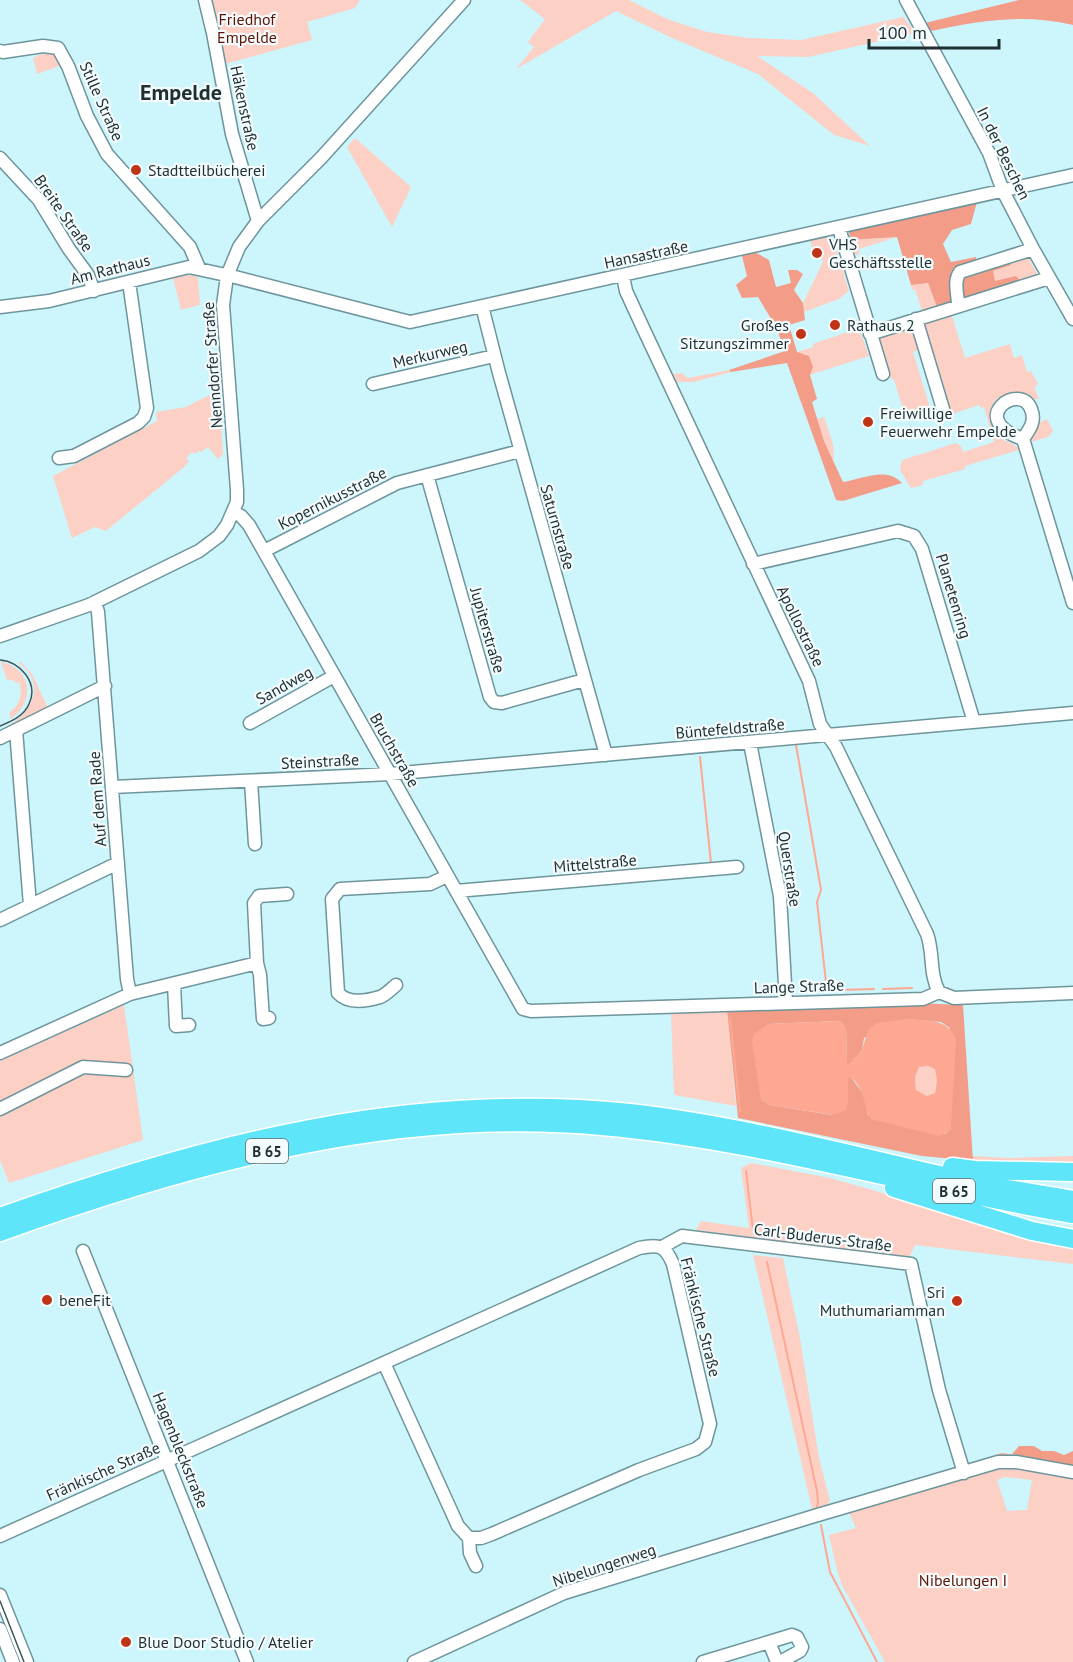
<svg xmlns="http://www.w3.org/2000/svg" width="1073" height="1662" font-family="'PT Sans',sans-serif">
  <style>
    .green { fill: #fdd0c5; fill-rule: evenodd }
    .forest { fill: #f39d89; fill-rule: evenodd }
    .water { fill: #fea793; fill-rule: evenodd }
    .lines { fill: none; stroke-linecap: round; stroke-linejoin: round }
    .stream { stroke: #fea793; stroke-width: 2 }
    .minor-casing { stroke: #6e959b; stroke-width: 15 }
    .highway-casing { stroke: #fff; stroke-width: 21 }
    .minor { stroke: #fff; stroke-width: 12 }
    .highway { stroke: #5ee5fa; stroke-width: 18 }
    .tram { stroke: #415659; stroke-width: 1.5 }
    .poi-dot { fill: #bf3416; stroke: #f3fbfd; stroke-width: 2 }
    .labels { text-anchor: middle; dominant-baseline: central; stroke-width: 4.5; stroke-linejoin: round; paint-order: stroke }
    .shield { fill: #f3fbfd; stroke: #5f6c6e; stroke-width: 1.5 }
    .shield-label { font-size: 15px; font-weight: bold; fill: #1f2f31 }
    .park-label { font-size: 16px; fill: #601405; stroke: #f3fbfd }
    .street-label { font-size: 16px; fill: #1f2f31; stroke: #f3fbfd }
    .poi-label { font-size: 16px; fill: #1f2f31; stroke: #f3fbfd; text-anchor: start }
    .district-label { font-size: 22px; font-weight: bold; fill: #1f2f31; stroke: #f3fbfd }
  </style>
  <rect width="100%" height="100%" fill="#ccf5fc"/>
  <path class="green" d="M 210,0 L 360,0 L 355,8 L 307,22 L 312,40 L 225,64 Z
    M 520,0 L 629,0 L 667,19 L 707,32 L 749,38 L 801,40 L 903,17 L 916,33 L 808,57 L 757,56 L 814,94 L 870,146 L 834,135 L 758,74 L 672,38 L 616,11 L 516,69 L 534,47 L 528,42 L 545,19 Z
    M 46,52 L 55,53 L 62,65 L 37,74 L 33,58 Z
    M 355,138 L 411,187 L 392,227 L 347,147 Z
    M 826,237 L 834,242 L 849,291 L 839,299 L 804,312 L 803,303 L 823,262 L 819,249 L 813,250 L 810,239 Z
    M 897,237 L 859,249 L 859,254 L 853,256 L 850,240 Z
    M 1027,256 L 1038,275 L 1021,281 L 1016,276 L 995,282 L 993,271 L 1011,265 L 1009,261 Z
    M 187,274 L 198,277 L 200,305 L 181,310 L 173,278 Z
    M 928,283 L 937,307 L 922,311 L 915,289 L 912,290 L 911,285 Z
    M 951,313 L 965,358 L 1010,344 L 1014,358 L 1022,355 L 1027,372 L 1031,371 L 1038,384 L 1034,387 L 1039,399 C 1029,400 1023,392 1013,393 C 1005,393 997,397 993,404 C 985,416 992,433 1004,440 C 1011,444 1015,443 1019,450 L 965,466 L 965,469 L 923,481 L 923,485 L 911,488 L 900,470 L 902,460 L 956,443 L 961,446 L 963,452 L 994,442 L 984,407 L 981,408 L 979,405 L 952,414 L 946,408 L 923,327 L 925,322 Z
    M 912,327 L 920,349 L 913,352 L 931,411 L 906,419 L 894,380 L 889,377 L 877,341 L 880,336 Z
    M 859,328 L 869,356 L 809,375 L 797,352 L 813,347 L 813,344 Z
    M 729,370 L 731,372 L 694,382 L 674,382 L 672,374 L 682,373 L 688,378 Z
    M 219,390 L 223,454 L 218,459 L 208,447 L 201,452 L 199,451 L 194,454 L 192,452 L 186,458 L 189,461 L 184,467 L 106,531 L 95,527 L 72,538 L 53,476 L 157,421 L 156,412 L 186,407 Z
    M 824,417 L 833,444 L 834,462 L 824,441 L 817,419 Z
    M 1047,419 L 1053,431 L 1048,437 L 1031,442 L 1038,423 Z
    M 20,661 L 32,674 L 48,708 L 9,728 L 8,726 C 33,712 46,684 19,663 Z
    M 1,662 C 33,669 35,701 11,719 L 9,713 C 20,705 23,694 19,682 L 16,683 L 13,680 L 7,680 Z
    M 124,1005 L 143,1140 L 9,1183 L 0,1160 L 0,1061 Z
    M 727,1009 L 736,1106 L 674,1095 L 671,1011 Z
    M 928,1066 L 935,1069 L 937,1081 L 935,1093 L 927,1096 L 916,1090 L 915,1077 L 919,1067 Z
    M 973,1156 L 1008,1158 L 1073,1156 L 1073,1166 L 973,1161 Z
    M 751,1163 L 830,1178 L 876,1191 L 1010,1235 L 1073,1247 L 1073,1264 L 915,1245 L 909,1258 L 696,1230 L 701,1221 L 749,1228 L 741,1168 Z
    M 753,1255 L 783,1258 L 800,1338 L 819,1458 L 830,1501 L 823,1510 L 813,1513 Z
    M 997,1464 L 1073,1473 L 1073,1662 L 885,1662 L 842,1585 L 837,1570 L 829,1535 L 856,1528 L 847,1508 ZM 1005,1477 L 1032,1480 L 1027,1510 L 1007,1511 L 997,1480 Z"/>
  <path class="forest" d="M 1019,0 L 1073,0 L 1073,25 C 1024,13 979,21 931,31 L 925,23 Z
    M 977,202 L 971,224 L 952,230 L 943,244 L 951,262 L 976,257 L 977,263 L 957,269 L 953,302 L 937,307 L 928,283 L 911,285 L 897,237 L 850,240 L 849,229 Z
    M 753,251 L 769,260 L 776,287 L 791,283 L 788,270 L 797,270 L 803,274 L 794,290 L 803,303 L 805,320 L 789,325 L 797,352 L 809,356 L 813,367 L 810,375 L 817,399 L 812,402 L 824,441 L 843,482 C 863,479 886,466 902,483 L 843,501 L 836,500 L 787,363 L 731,372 L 729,370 L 785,351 L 776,327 L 758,297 L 742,298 L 736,285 L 747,276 L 741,252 Z
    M 1009,261 L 1011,265 L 993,271 L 995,281 L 1016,276 L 1021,281 L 963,299 L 960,280 L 964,275 Z
    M 917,1003 L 963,1005 L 973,1161 L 922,1156 L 738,1118 L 727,1009 ZM 907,1019 L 941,1022 L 950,1028 L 951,1129 L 945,1134 L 868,1115 L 864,1095 L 851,1077 L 848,1077 L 832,1115 L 770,1105 L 763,1101 L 760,1095 L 768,1024 L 840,1021 L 846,1029 L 847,1064 L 850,1064 L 862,1050 L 864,1038 Z
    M 1019,1446 L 1034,1446 L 1042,1451 L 1054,1451 L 1064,1455 L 1073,1451 L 1073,1466 L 1012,1454 Z"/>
  <path class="water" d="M 907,1019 C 927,1021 949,1018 956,1040 L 951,1129 L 948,1132 L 939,1136 L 871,1119 C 861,1103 868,1094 851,1077 L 848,1078 L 848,1102 L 846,1110 L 833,1115 L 770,1105 L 763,1101 L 760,1095 L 752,1041 L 754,1034 L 768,1024 L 840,1021 L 846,1029 L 847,1063 L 850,1064 L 862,1050 L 868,1030 L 877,1023 ZM 928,1066 L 935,1069 L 937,1081 L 935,1093 L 927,1096 L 916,1090 L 915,1077 L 919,1067 Z"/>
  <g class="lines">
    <path class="stream" d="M 796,745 L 821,890 L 817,902 L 827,991
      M 700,757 L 711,863
      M 883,989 L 912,988
      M 838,990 L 874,989
      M 730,1018 L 740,1111
      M 746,1171 L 753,1230
      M 767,1262 L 817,1491 L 818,1503 L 817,1507
      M 988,1459 L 1002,1454 L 1014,1456
      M 821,1525 L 830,1572 L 877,1662"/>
    <g class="minor-casing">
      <path id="minor" d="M 205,0 L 213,33 L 232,134 L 258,221
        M 906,0 L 989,153 L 1003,191 L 1033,249 L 1073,319
        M 0,51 L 3,52 L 43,46 L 58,48 L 68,66 L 87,116 L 107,154 L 190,247 L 199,268
        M 0,158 L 39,200 L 69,249 L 88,275 L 94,291
        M 839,228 L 883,374
        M 623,276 L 626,291 L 644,330 L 809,681 L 820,724 L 836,747 L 927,934 C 934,953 929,974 939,992
        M 958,305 C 958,293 953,282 960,272 L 1033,249
        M 482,306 L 499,373 L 606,755
        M 0,307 L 49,301 L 189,267 L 235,277 L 410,322 L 1073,175
        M 916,319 L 943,409
        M 870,334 L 1049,278
        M 373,384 L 494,356
        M 1023,439 C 965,419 1020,381 1031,409 C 1036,421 1030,429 1023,439 L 1073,603
        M 59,458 L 74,456 L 138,423 L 144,417 L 147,408 L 129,282
        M 427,475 L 490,697 L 494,702 L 502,703 L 584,680
        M 233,512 L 241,516 L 249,525 L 523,1009 L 531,1011 L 923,999 L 939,992 L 954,998 L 1073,993
        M 264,551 L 397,483 L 520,451
        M 753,564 L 898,531 L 914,536 L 922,549 L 974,722
        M 95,602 L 98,612 L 127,979 L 130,994
        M 0,636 L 89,605 L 199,551 L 219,536 L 227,525 L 237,502 L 237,490 L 223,305 L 227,276 L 239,247 L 258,221 L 321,158 L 464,0
        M 250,723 L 334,676
        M 16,730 L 30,905
        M 0,738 L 105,686
        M 750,743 L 780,896 L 786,1002
        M 251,781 L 255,844
        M 113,787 L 390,774 L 1073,713
        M 456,891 L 737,867
        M 0,920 L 118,863
        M 257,963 L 260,975 L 263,1019 L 269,1018
        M 174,984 L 176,1026 L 189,1025
        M 396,985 C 391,989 386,995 380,997 C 367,1001 348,1004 338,993 L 332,899 L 340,889 L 430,884 L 447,876
        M 0,1053 L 130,994 L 257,963 L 254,903 L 259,896 L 287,894
        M 0,1109 L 83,1067 L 126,1070
        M 662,1247 L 682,1236 L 911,1264 L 939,1390 L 964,1473
        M 83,1251 L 247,1662
        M 0,1536 L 639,1248 C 659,1244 665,1245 673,1264 L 710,1424 L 705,1442 L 696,1449 L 639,1470 L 492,1534 L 481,1538 L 469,1538 L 458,1526 L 384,1363
        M 469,1538 L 470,1553 L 476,1566
        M 0,1595 L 27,1662
        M 0,1629 L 13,1662
        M 414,1662 L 564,1593 L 811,1517 L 998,1462 L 1016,1462 L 1073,1472
        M 703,1662 L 769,1642
        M 777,1662 L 769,1642 L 792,1635 L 797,1637 L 802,1647 L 800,1651 L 780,1662"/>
    </g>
    <g class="highway-casing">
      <path id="highway" d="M 952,1167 L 975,1170 L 1073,1172
        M 894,1188 L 1032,1231 L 1073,1239
        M 0,1217 C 206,1144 410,1090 630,1113 C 745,1126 857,1157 970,1182 C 1004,1189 1039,1194 1073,1200
        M 0,1232 C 194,1162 395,1107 602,1126 C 762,1140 916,1188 1073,1214"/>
    </g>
    <use href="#minor" class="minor"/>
    <use href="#highway" class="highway"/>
    <path class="tram" d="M 0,660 C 20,661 39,683 29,704 C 24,716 12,721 0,726
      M 0,1601 L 24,1662"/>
  </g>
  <g class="poi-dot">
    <circle cx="136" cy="170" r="6"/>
    <circle cx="817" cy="253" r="6"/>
    <circle cx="835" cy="325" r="6"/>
    <circle cx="801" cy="334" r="6"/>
    <circle cx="868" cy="422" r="6"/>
    <circle cx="47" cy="1300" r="6"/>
    <circle cx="957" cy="1301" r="6"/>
    <circle cx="126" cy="1642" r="6"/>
  </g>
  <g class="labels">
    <g class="shield">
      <rect x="246" y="1139" width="42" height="24" rx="4.5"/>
      <rect x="933" y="1179" width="42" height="24" rx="4.5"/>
    </g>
    <g class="shield-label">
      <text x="267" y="1151">B 65</text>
      <text x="954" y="1191">B 65</text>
    </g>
    <g class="park-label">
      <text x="247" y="19">Friedhof<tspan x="247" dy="18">Empelde</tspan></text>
      <text x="963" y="1580">Nibelungen I</text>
    </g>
    <g class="street-label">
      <text transform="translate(102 101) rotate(66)">Stille Straße</text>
      <text transform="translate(245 108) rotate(78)">Häkenstraße</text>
      <text transform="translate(1004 153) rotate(64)">In der Beschen</text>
      <text transform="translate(64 213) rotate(55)">Breite Straße</text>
      <text transform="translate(646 254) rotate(-12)">Hansastraße</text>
      <text transform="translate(110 269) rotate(-14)">Am Rathaus</text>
      <text transform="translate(430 354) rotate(-13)">Merkurweg</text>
      <text transform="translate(212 365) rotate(-94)">Nenndorfer Straße</text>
      <text transform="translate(332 498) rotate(-27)">Kopernikusstraße</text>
      <text transform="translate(558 527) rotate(74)">Saturnstraße</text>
      <text transform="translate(954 596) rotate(73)">Planetenring</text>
      <text transform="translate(801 626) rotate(64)">Apollostraße</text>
      <text transform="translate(488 630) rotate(74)">Jupiterstraße</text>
      <text transform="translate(284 685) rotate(-29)">Sandweg</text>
      <text transform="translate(730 728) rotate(-5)">Büntefeldstraße</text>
      <text transform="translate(395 750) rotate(60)">Bruchstraße</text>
      <text transform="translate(320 761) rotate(-3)">Steinstraße</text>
      <text transform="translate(97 799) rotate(-94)">Auf dem Rade</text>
      <text transform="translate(595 863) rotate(-5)">Mittelstraße</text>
      <text transform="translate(790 869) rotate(81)">Querstraße</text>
      <text transform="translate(799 986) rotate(-2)">Lange Straße</text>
      <text transform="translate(823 1237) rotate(7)">Carl-Buderus-Straße</text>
      <text transform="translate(701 1317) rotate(76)">Fränkische Straße</text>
      <text transform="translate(181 1450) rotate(68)">Hagenbleckstraße</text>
      <text transform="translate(103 1471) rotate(-24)">Fränkische Straße</text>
      <text transform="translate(604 1565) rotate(-18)">Nibelungenweg</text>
    </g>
    <g class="poi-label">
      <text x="148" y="170">Stadtteilbücherei</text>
      <text x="829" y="244">VHS<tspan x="829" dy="18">Geschäftsstelle</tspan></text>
      <text x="789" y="325" text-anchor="end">Großes<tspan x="789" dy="18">Sitzungszimmer</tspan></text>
      <text x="847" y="325">Rathaus 2</text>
      <text x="880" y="413">Freiwillige<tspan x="880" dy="18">Feuerwehr Empelde</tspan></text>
      <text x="945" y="1292" text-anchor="end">Sri<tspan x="945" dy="18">Muthumariamman</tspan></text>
      <text x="59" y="1300">beneFit</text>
      <text x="138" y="1642">Blue Door Studio / Atelier</text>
    </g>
    <g class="district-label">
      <text x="181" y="92">Empelde</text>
    </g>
  </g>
  <path d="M869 39v9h130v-9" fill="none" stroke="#1f2f31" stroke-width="3"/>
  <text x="878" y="39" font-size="18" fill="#1f2f31" stroke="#f3fbfd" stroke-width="4.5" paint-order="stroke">100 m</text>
</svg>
